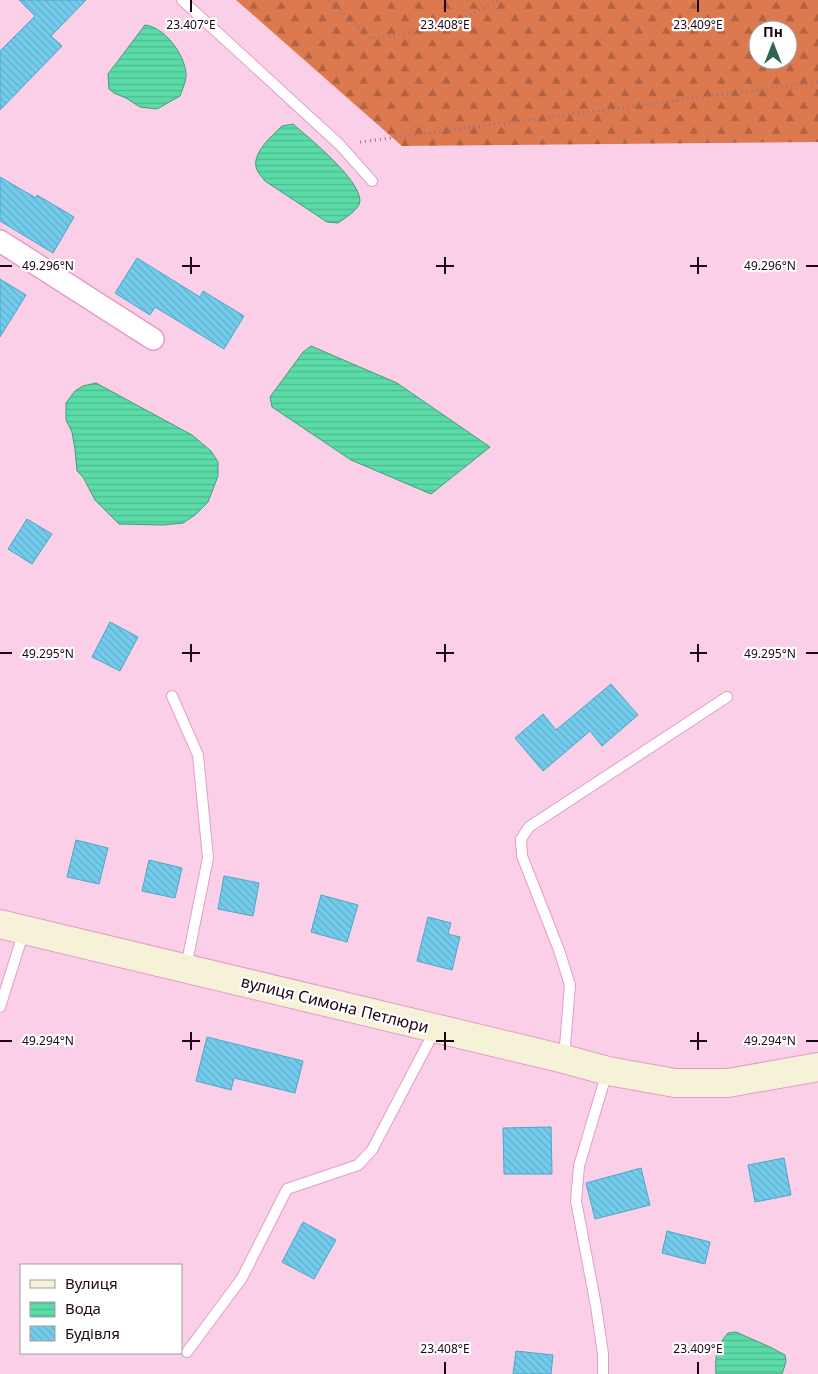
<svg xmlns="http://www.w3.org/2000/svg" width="818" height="1374" font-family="'Noto Sans',sans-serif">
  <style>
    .forest { fill: url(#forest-firs); fill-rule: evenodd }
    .water { fill: url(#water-rules); stroke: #489b7b }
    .building { fill: url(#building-back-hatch); stroke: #4da7c6 }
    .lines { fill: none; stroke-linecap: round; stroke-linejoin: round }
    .service-casing { stroke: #e39ec6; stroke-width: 12 }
    .minor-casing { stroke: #e39ec6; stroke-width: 24 }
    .secondary-casing { stroke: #e39ec6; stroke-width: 30 }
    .path { stroke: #957387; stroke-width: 3; stroke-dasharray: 1 4; stroke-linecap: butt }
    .service { stroke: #fff; stroke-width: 10 }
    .minor { stroke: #fff; stroke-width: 21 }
    .secondary { stroke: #f5f2d7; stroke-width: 28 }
    .ticks { fill: none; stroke: #1e0615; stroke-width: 2 }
    .labels { text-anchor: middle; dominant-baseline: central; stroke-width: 4.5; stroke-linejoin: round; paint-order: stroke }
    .street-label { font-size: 16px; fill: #1e0615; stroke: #fff }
    .ticks-label { font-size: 12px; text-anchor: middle; fill: #1e0615; stroke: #fff; stroke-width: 4.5; stroke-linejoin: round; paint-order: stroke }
  </style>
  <defs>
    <pattern id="forest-firs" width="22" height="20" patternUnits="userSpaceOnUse" patternTransform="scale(1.25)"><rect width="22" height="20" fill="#dd794e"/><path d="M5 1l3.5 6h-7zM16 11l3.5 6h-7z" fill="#b36140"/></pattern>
    <pattern id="water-rules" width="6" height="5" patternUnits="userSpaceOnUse" patternTransform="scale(1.25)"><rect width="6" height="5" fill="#5adba7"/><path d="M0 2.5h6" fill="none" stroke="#4eba8f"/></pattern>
    <pattern id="building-back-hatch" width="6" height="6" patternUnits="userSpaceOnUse" patternTransform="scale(1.25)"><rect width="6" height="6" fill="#73ccec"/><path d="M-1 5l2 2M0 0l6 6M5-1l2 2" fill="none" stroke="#63aeca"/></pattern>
  </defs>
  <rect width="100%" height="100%" fill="#facfe7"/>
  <path class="forest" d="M 236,0 L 818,0 L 818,142 L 402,146 ZM 758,30 L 788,30 L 788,60 L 758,60 Z"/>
  <path class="water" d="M 145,25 C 164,27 184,53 186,73 C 187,80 182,90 180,96 L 157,109 L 140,107 L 126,98 L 114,93 L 109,89 L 108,74 Z
    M 293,124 C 309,138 360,179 360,201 C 359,210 345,218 338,223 L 327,222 L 265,181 C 262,177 259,174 257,170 C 250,154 272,136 282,126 Z
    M 311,346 L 397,383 L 490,447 L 431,494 L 351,460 L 272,407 L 270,397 L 303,352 Z
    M 96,383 L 192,435 L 211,451 L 218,462 L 218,476 L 208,502 L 195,515 L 183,523 L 164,525 L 119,524 L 95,500 L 83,477 L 77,471 L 75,449 L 72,432 L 66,420 L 66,403 L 75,391 L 83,386 Z
    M 736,1332 L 770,1347 L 785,1355 L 786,1362 L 782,1374 L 716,1374 C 715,1356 716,1347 728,1333 Z"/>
  <path class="building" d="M 19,0 L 86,0 L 51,36 L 62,46 L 0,110 L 0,51 L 35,16 Z
    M 0,177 L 36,198 L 37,195 L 74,217 L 53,253 L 0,221 Z
    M 137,258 L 200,297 L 203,291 L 244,316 L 224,349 L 155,307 L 150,315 L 115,293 Z
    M 0,279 L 26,295 L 0,337 Z
    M 27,519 L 52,534 L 32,564 L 8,549 Z
    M 110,622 L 138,637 L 120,671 L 92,657 Z
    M 611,684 L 638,715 L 602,746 L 590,731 L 543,771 L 515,738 L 543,714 L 556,730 Z
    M 76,840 L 108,848 L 99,884 L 67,877 Z
    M 149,860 L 182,868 L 175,898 L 142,891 Z
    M 224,876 L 259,883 L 253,916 L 218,909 Z
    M 321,895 L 358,905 L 347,942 L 311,932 Z
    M 428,917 L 451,923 L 448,934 L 460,937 L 452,970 L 417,961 Z
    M 207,1037 L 303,1061 L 295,1093 L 234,1078 L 231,1090 L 196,1081 Z
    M 551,1127 L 552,1174 L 504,1174 L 503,1128 Z
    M 784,1158 L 791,1195 L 755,1202 L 748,1165 Z
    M 641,1168 L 650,1205 L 595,1219 L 586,1183 Z
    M 303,1222 L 336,1240 L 314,1279 L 282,1262 Z
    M 667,1231 L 710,1242 L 705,1264 L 662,1253 Z
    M 516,1351 L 553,1355 L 551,1374 L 513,1374 Z"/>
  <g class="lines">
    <g class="service-casing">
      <path id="service" d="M 182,0 L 340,145 L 372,181
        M 172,696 L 198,755 L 208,858 L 186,967
        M 0,1007 L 24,931
        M 564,1058 L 570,985 L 559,950 L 522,856 L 521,839 L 529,827 L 727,697
        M 187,1352 L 242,1278 L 287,1189 L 358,1165 L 372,1150 L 435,1030
        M 603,1374 L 603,1354 L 596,1306 L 576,1201 L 579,1166 L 607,1072"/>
    </g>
    <g class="minor-casing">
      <path id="minor" d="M 0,241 L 153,339"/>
    </g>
    <g class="secondary-casing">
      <path id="secondary" d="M 0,924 L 564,1059 L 608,1071 L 675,1083 L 728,1083 L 818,1067"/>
    </g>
    <path class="path" d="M 329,0 L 371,39 L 446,27 L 499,0
      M 360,142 L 818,82"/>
    <use href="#service" class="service"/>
    <use href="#minor" class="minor"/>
    <use href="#secondary" class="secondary"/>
  </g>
  <path class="ticks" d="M 191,0 L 191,12M 445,0 L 445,12M 698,0 L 698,12M 191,257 L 191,274M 445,257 L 445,274M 698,257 L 698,274M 0,266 L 12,266M 182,266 L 200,266M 436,266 L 454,266M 690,266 L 707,266M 806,266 L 818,266M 191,644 L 191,662M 445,644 L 445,662M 698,644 L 698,662M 0,653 L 12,653M 182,653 L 200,653M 436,653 L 454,653M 690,653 L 707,653M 806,653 L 818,653M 191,1032 L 191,1050M 445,1032 L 445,1050M 698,1032 L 698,1050M 0,1041 L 12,1041M 182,1041 L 200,1041M 436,1041 L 454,1041M 690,1041 L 707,1041M 806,1041 L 818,1041M 445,1362 L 445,1374M 698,1362 L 698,1374"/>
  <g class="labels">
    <g class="street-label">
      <text transform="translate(335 1004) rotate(14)">вулиця Симона Петлюри</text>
    </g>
  </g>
  <g class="ticks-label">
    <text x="191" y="29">23.407°E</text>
    <text x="445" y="29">23.408°E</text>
    <text x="698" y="29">23.409°E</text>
    <text x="48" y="270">49.296°N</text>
    <text x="770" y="270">49.296°N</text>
    <text x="48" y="658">49.295°N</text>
    <text x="770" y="658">49.295°N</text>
    <text x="48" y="1045">49.294°N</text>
    <text x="770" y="1045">49.294°N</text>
    <text x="445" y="1353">23.408°E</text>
    <text x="698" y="1353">23.409°E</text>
  </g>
  <rect x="20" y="1264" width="162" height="90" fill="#ffffff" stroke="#a59ba1"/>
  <rect x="30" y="1280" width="25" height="8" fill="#f5f2d7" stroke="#a59ba1"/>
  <text x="65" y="1289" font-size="15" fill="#1e0615">Вулиця</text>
  <rect x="30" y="1302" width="25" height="15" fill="url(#water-rules)" stroke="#a59ba1"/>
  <text x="65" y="1314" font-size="15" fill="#1e0615">Вода</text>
  <rect x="30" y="1326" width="25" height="15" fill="url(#building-back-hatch)" stroke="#a59ba1"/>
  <text x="65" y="1339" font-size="15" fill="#1e0615">Будівля</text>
  <g transform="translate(773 45)"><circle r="24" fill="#ffffff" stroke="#a59ba1"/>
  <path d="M0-4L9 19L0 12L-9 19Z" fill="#2e674f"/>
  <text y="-8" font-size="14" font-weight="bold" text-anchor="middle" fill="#1e0615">Пн</text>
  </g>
</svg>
